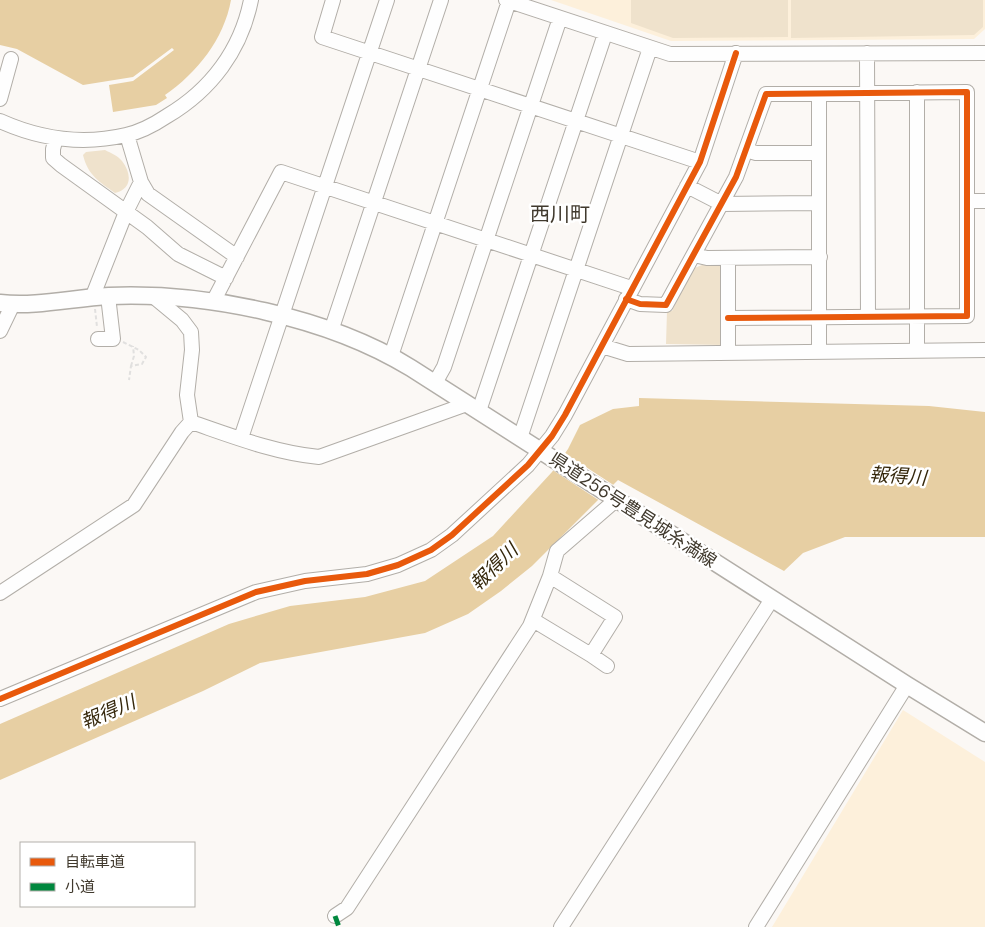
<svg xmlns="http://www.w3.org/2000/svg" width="985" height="927" font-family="'DM Sans','Noto Sans JP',sans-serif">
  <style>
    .built { fill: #fdf0db }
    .green { fill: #efe2cc }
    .water { fill: #e7cfa3 }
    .pier { fill: #fbf8f5 }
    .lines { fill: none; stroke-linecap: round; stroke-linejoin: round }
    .minor-casing { stroke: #b2aea8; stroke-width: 16 }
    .major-casing { stroke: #b2aea8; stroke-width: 19 }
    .path { stroke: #e1e0df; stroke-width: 2; stroke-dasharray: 4 2.5; stroke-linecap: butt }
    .minor { stroke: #fefefe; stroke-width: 14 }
    .major { stroke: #fefefe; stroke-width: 16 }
    .quiet { stroke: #00873e; stroke-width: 5; stroke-dasharray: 10 5; stroke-linecap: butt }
    .cycleway-casing { stroke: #fff; stroke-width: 9 }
    .cycleway { stroke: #e8590c; stroke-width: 6 }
    .labels { text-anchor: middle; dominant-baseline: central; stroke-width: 5; stroke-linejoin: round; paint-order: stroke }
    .street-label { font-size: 18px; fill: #40392d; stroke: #fff }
    .water-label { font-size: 19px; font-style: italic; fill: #35270b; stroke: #fff }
    .quarter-label { font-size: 20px; fill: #40392d; stroke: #fff }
  </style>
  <rect width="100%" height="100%" fill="#fbf8f5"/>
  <path class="built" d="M 551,0 L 985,0 L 985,29 L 974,39 L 671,41 Z
    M 903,710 L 985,762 L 985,927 L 772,927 Z"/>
  <path class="green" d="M 631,0 L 788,0 L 788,37 L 673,38 L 631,23 Z
    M 791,0 L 983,0 L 983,27 L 974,35 L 791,38 Z
    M 105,150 C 111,153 118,156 122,161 C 132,174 132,189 115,193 C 100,182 88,176 83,155 L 86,152 Z
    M 702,265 L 724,265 L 723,345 L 666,344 L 667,311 L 672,311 L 692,269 Z"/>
  <path class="water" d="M 0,0 L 231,0 C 224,39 197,73 165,95 L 167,98 L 156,105 L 113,112 L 109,85 L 133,81 L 174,50 L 172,48 L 133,77 L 83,85 L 17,49 L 0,45 Z
    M 639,398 L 929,406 L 985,412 L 985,537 L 845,537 L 803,553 L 784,571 L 618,480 L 532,566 L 501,591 L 468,614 L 425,633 L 260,663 L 203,691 L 0,780 L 0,724 L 229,624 L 290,606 L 365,597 L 425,581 L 493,536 L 552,472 L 568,449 L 580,425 L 613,409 L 639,406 Z"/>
  <path class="pier" d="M 563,452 L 615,486 L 600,501 L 551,469 Z"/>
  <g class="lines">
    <g class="minor-casing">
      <path id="minor" d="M 333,0 L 322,37 L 700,162
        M 506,0 L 670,54 L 985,53
        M 867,53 L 868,317
        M 819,94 L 819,351
        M 0,99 L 11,59
        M 0,121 C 40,139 83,145 126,135 C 140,132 155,124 167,116 C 211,90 241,50 251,0
        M 127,135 L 141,182 L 148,194 L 237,257
        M 56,138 L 53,149 L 53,158 L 61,165 L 147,227 L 178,254 L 226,278
        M 746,150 L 756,153 L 819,153
        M 687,186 L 722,204 L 819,203
        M 968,201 L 985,201
        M 694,255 L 707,258 L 820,257
        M 153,296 L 182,320 L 191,332 L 192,350 L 187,395 L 191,422
        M 92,298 L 126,212 L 141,182
        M 626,299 L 640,304 L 666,305 L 736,177 L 766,94 L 967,92 L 967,316 L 728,318
        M 213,302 L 281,172 L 631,288
        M 0,331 L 13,304
        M 331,331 L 441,0
        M 98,339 L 113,339 L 108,296
        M 602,346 L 628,354 L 985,350
        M 917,351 L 917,92
        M 728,352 L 728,259
        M 391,356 L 509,1
        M 435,383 L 444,367 L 560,18
        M 479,411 L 605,34
        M 191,422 C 232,436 275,453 319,457 L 467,404
        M 241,438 L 387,0
        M 520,438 L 650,48
        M 0,593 L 134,505 L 182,432 L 191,422
        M 533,620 L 591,655 L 615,617 L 550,576
        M 591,655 L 607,666
        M 0,699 L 256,592 L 305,581 L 367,574 L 398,565 L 431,550 L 452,535 L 528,465 L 552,436 L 565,415 L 700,162 L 736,53
        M 335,916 L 347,908 L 530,626 L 550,576 L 557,551 L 617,499
        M 561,927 L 772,599
        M 756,927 L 907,685"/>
    </g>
    <g class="major-casing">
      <path id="major" d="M 0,303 C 37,307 72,298 109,296 C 206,292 328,317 411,368 L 907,685 L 985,733"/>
    </g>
    <path class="path" d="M 95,309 L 97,327
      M 123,342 L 139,350 L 146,357 L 142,364 L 131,366 L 129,380
      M 131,366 L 134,356 L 133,346"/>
    <use href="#minor" class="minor"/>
    <use href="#major" class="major"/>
    <path class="quiet" d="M 335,916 L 339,927"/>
    <g class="cycleway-casing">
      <path id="cycleway" d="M 626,299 L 640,304 L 666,305 L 736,177 L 766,94 L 967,92 L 967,316 L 728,318
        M 0,699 L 256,592 L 305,581 L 367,574 L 398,565 L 431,550 L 452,535 L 528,465 L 552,436 L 565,415 L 700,162 L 736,53"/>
    </g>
    <use href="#cycleway" class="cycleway"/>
  </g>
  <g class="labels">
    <g class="street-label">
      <text transform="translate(633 510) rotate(33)">県道256号豊見城糸満線</text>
    </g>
    <g class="water-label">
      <text transform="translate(898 476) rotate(4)">報得川</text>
      <text transform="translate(494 567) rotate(-44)">報得川</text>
      <text transform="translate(108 712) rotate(-23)">報得川</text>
    </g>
    <g class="quarter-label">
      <text x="560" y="214">西川町</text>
    </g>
  </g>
  <rect x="20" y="842" width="175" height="65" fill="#ffffff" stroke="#b3b0ab"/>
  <rect x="30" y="858" width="25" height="8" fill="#e8590c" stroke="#b3b0ab"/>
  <text x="65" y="867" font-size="15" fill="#40392d">自転車道</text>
  <rect x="30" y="883" width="25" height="8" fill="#00873e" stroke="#b3b0ab"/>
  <text x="65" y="892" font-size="15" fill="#40392d">小道</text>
</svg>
